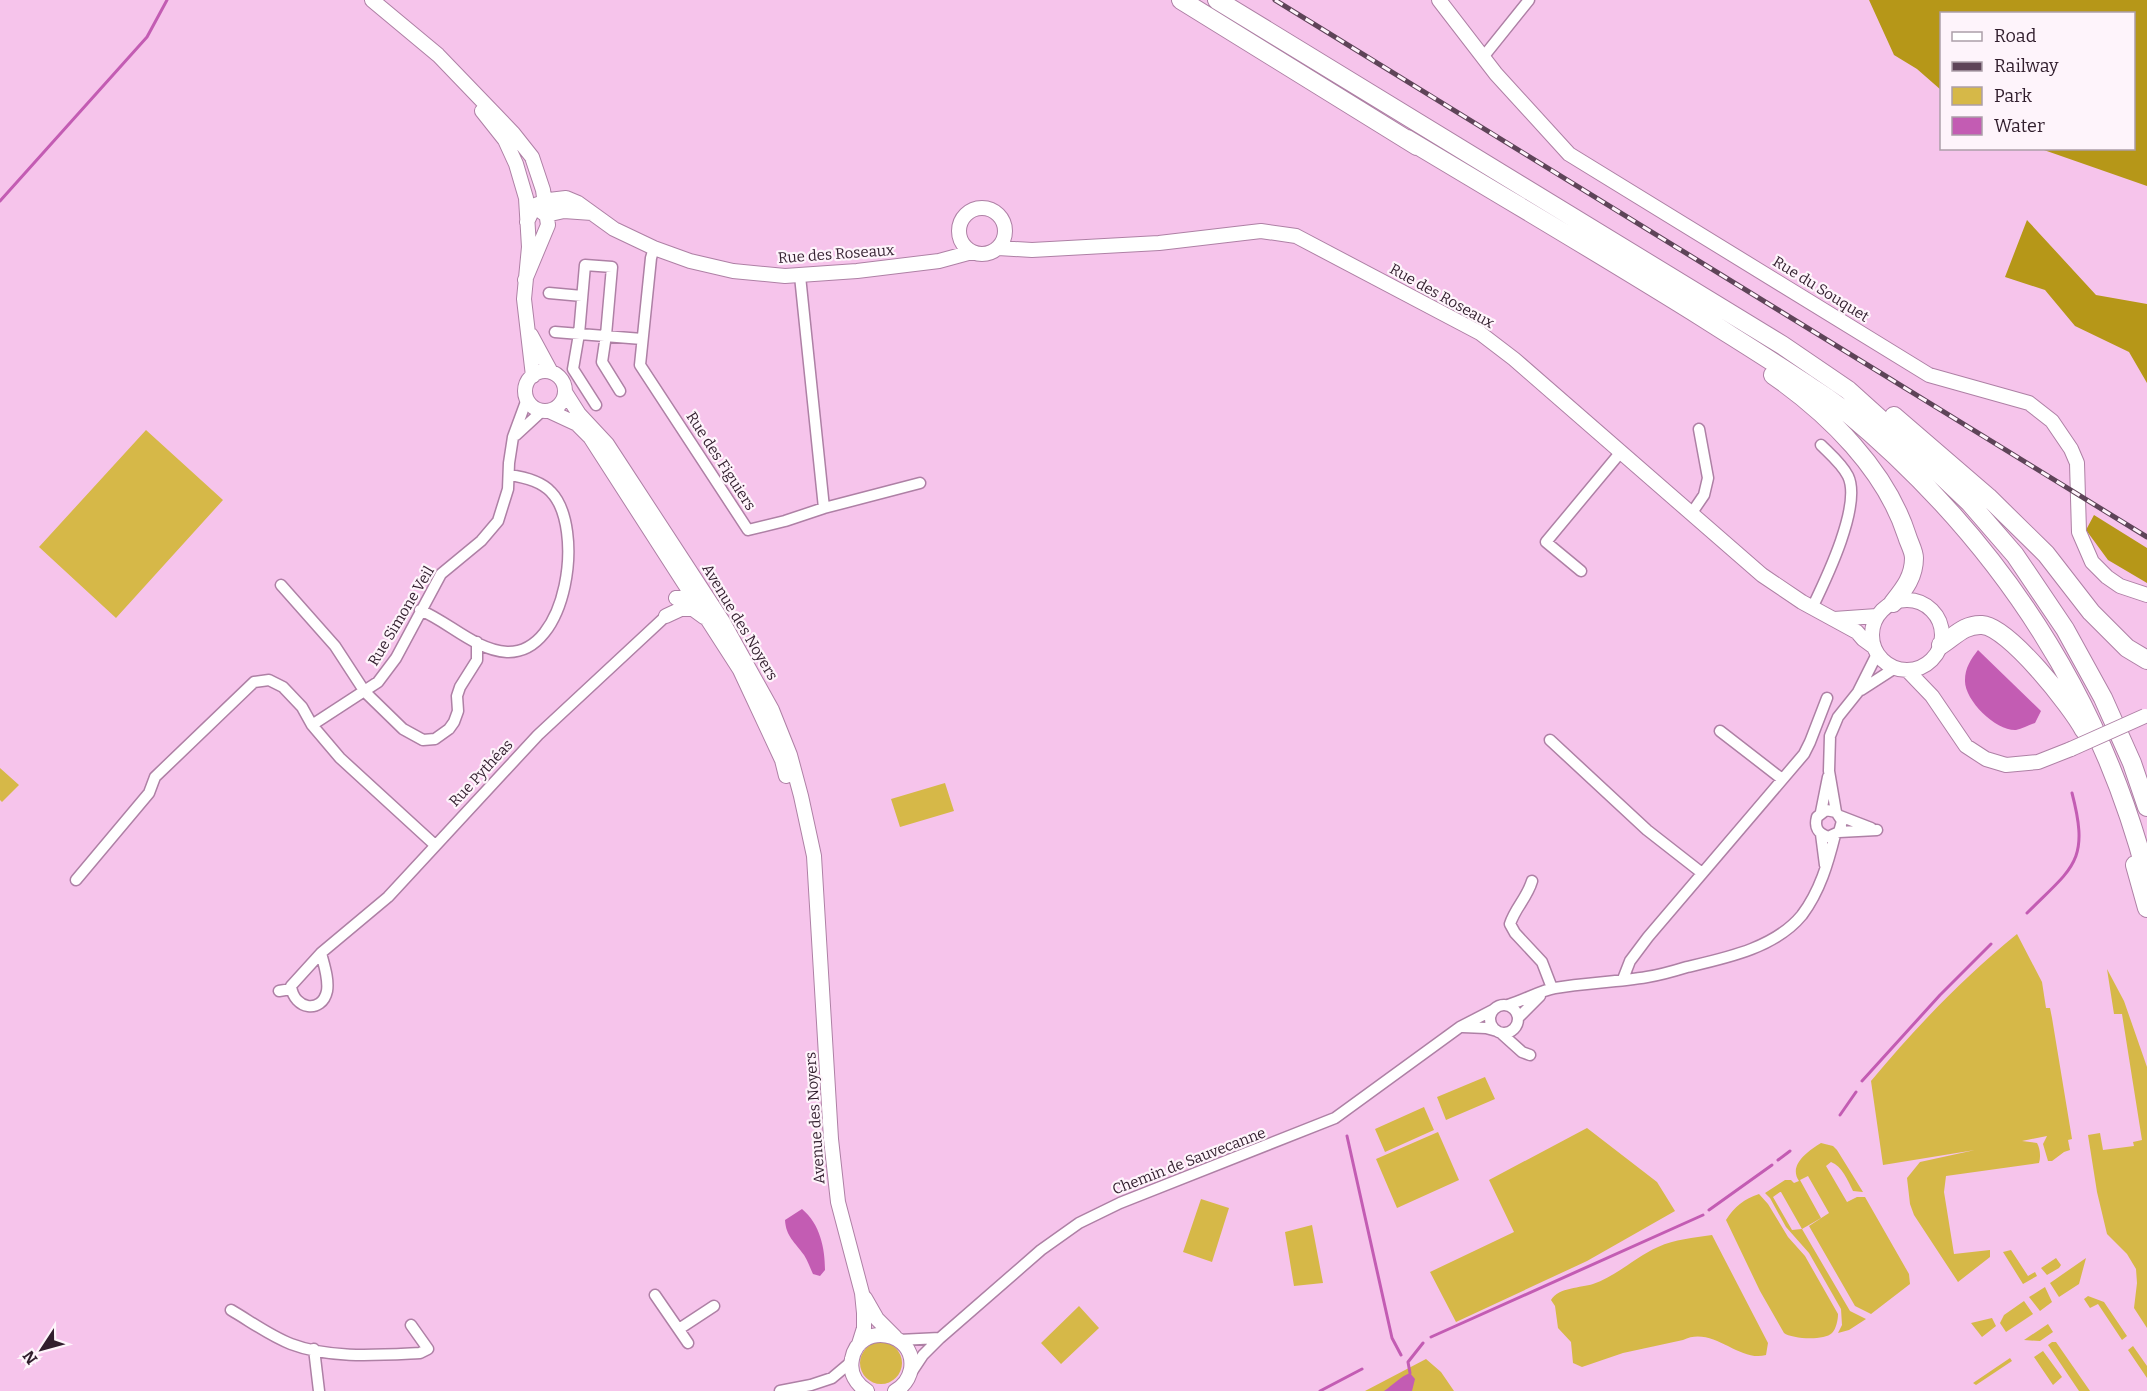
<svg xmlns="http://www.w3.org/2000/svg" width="2147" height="1391" font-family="Bitter,serif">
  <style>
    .green { fill: #d6b848; fill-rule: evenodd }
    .forest { fill: #b69718 }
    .water { fill: #c35cb3 }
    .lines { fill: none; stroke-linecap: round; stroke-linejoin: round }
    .stream { stroke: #c35cb3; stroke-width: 3 }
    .street-casing { stroke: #ae80a5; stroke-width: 13 }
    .secondary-casing { stroke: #ae80a5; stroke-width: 16 }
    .highway-casing { stroke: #ae80a5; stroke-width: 20 }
    .street { stroke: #fff; stroke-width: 10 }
    .secondary { stroke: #fff; stroke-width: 14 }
    .highway { stroke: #fff; stroke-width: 18 }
    .rail-casing { stroke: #5e4458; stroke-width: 5 }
    .rail { stroke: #fef4fb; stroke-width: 3; stroke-dasharray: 9; stroke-linecap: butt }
    .secondary-bridge-casing { stroke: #ae80a5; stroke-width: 16; stroke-linecap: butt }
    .secondary-bridge { stroke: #fff; stroke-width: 14 }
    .labels { text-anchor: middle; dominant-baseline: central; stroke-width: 4.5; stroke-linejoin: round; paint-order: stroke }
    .street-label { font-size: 15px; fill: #311e2d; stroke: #fef4fb }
  </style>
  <rect width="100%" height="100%" fill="#f6c4eb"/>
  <path class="green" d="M 146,430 L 223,500 L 116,618 L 39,547 Z
    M 0,768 L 19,785 L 2,802 L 0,800 Z
    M 945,783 L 954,811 L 900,827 L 891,799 Z
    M 2017,934 L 2042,982 L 2046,1008 L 2050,1008 L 2052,1018 L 2072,1139 L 2068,1140 L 2070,1150 L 2064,1152 L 2052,1161 L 2048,1161 L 2043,1144 L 2047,1136 L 2022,1141 L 2037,1143 C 2040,1148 2041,1157 2039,1163 L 1946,1176 L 1944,1192 L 1954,1254 L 1990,1250 L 1990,1257 L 1958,1282 L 1914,1215 L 1910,1204 L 1907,1178 L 1920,1162 L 1975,1150 L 1883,1165 L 1871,1081 C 1916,1027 1962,979 2017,934 Z
    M 2107,969 L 2124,1001 L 2147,1067 L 2147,1328 L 2134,1308 L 2137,1283 L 2136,1269 L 2127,1254 L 2107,1234 L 2097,1192 L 2088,1135 L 2100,1133 L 2103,1150 L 2134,1146 L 2133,1142 L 2142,1140 L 2122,1014 L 2114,1014 Z
    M 1485,1077 L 1495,1099 L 1446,1120 L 1437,1097 Z
    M 1424,1107 L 1434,1130 L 1385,1152 L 1375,1129 Z
    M 1587,1128 L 1657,1182 L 1675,1211 L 1587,1261 L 1456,1322 L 1430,1272 L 1514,1232 L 1489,1180 Z
    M 1438,1132 L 1459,1180 L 1397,1208 L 1376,1159 Z
    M 1821,1143 L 1833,1146 L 1837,1150 L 1863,1192 L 1853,1191 C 1848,1181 1842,1166 1831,1162 L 1826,1166 L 1847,1202 L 1857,1197 L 1865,1197 L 1909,1274 L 1910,1284 L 1871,1314 L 1855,1306 L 1809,1226 L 1829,1213 L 1808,1176 L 1800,1180 L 1821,1218 L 1802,1229 L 1850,1311 L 1866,1319 L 1849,1330 L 1838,1333 L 1842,1325 L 1841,1309 L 1809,1253 L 1786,1227 L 1770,1198 L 1765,1193 L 1785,1180 L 1791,1180 L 1794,1183 L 1799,1181 C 1788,1165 1808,1151 1821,1143 ZM 1780,1192 L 1781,1192 L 1802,1229 L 1792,1230 L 1773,1197 Z
    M 1759,1194 L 1768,1204 L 1788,1237 L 1805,1256 L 1838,1314 C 1838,1320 1836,1329 1832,1333 C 1824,1341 1792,1339 1784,1333 L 1760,1291 L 1726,1220 C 1735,1206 1744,1199 1759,1194 Z
    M 1201,1199 L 1229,1208 L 1212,1262 L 1183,1252 Z
    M 1312,1225 L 1323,1283 L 1294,1286 L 1285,1232 Z
    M 1712,1235 L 1768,1343 L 1766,1355 C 1739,1363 1713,1325 1683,1340 L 1623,1353 L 1582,1367 L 1573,1363 L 1571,1342 L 1558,1328 L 1555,1306 L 1551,1300 C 1559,1287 1581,1288 1593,1284 C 1617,1276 1635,1257 1658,1247 C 1675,1239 1693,1238 1712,1235 Z
    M 2011,1250 L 2028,1276 L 2035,1272 L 2037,1276 L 2023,1284 L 2003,1252 Z
    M 2056,1258 L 2061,1265 L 2059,1268 L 2047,1275 L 2041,1268 Z
    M 2086,1258 L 2079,1284 L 2059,1297 L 2050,1283 Z
    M 2045,1287 L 2052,1302 L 2040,1311 L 2029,1297 Z
    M 2088,1296 L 2104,1302 L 2127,1336 L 2122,1340 L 2098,1304 L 2090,1308 L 2084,1299 Z
    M 2024,1301 L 2033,1314 L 2006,1332 L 2000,1323 L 2004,1315 Z
    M 1079,1306 L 1099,1328 L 1061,1364 L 1041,1343 Z
    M 1992,1318 L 1996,1326 L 1982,1337 L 1971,1323 Z
    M 2048,1324 L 2053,1332 L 2040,1341 L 2024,1340 Z
    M 2052,1342 L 2056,1342 L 2090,1391 L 2079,1391 L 2048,1345 Z
    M860 1363a21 21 0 1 1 42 0a21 21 0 1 1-42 0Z
    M 2133,1346 L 2147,1366 L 2147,1378 L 2128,1350 Z
    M 2043,1351 L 2062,1377 L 2053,1385 L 2034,1357 Z
    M 2010,1358 L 2012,1361 L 1976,1385 L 1973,1383 Z
    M 1426,1359 L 1441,1372 L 1454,1391 L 1365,1391 Z"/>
  <path class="forest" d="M 1869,0 L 2147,0 L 2147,186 L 2041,149 L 2134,148 L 2134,14 L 1942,14 L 1941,90 L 1917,69 L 1894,55 Z
    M 2027,220 L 2096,295 L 2147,304 L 2147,383 L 2129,352 L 2075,326 L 2045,290 L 2005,277 Z
    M 2094,515 L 2147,548 L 2147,583 L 2108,560 L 2086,530 Z"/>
  <path class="water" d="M 1978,650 L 2041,711 L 2035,723 C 2029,725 2022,729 2016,730 C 1996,731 1964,700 1965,680 C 1965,668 1971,659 1978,650 Z
    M 802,1209 C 820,1224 825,1248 825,1270 L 820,1276 L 813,1274 C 810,1268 808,1261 804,1255 C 795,1242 786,1237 785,1220 Z
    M 1410,1373 L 1415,1379 L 1412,1391 L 1384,1391 C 1393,1385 1401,1376 1410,1373 Z"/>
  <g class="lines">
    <path class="stream" d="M 0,201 L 147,37 L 167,0
      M 2027,913 C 2073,867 2090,862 2072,793
      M 1862,1081 L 1940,995 L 1991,944
      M 1840,1115 L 1856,1092
      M 1347,1136 L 1392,1338 L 1401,1355
      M 1778,1160 L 1790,1151
      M 1709,1210 L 1772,1165
      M 1431,1337 L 1703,1215
      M 1410,1373 L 1408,1362 L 1423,1343
      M 1320,1391 L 1362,1369"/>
    <g class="street-casing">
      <path id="street" d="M 1484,56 L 1529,0
        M 654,248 L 651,258 L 640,365 L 748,530 L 785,521 L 824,508 L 800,276
        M 549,293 L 582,296
        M 555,332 L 642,339
        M 596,405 L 573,369 L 579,334 L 585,265 L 612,267 L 606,335 L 602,362 L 620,391
        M 516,435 L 542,411
        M 824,508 L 920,483
        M 1691,514 L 1704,495 L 1708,478 L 1699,429
        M 1581,571 L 1546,542 L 1620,453
        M 281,585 L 335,646 L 365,692 L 403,729 L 423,740 L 435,739 L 449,729 L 454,722 L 458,711 L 457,696 L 460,687 L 477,660 L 477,642
        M 1812,608 C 1826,579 1862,505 1848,476 C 1842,464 1830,454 1821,445
        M 420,610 C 449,622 475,650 507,652 C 568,654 585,527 551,492 C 541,481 524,477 509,475
        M 1861,690 L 1895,668
        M 312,725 L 378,682 L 396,658 L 441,574 L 481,541 L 498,521 L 508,489 L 509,463 L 513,437 L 527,399
        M 1720,731 L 1782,779
        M 1550,740 L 1647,830 L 1702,873
        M 1821,812 L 1828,777
        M 1836,812 L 1829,771 L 1830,736 L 1838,717 L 1858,692 L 1877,654
        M 1840,816 L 1871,828
        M 1839,832 L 1842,821 L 1836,812 L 1826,810 L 1817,817 C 1814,828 1818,833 1828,837 L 1839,832 L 1877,830
        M 1821,834 L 1825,865
        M 76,880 L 149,793 L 155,777 L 254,682 L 269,680 L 283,687 L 302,707 L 312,725 L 340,758 L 435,845
        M 1532,881 C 1527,898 1515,908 1510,924 L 1515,933 L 1542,962 L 1552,988
        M 321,953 C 324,965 329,979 327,991 C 322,1014 294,1010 291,986 L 321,953 L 388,897 L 538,735 L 666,616
        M 1623,979 L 1630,961 L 1648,937 L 1804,754 L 1810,742 L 1827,698
        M 279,991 L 291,989
        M1490 1019a14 14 0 1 1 28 0a14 14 0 1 1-28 0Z
        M 1508,1005 C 1522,1001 1542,990 1555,988 C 1586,983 1617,982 1647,977 C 1660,975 1674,971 1687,967 C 1726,958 1775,948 1802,915 C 1820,891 1828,863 1835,835
        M 1519,1017 L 1540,996
        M 1463,1027 L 1486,1028 L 1497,1031
        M 1502,1034 L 1522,1052 L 1530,1055
        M 655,1295 L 688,1343
        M 231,1310 C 250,1321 270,1336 291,1344 C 330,1359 379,1355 420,1353 L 428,1349 L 411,1325
        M 679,1329 L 714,1306
        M 899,1340 L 940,1338
        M 314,1349 L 319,1391
        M 911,1373 L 923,1355 L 940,1338 L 1041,1250 L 1079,1223 L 1120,1203 L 1335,1118 L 1460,1027 L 1493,1010
        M 780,1391 L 811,1385 L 832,1378 L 851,1362"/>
    </g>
    <g class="secondary-casing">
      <path id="secondary" d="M 372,0 L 438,55 L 513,133 L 532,157 L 543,190 L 548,225 L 525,280
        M 1439,0 L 1496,74 L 1569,154 L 1929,375 L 2029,403 L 2052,421 L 2071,449 L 2077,463 L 2079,532 L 2092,562 L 2107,577 L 2120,586 L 2147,595
        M 482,111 L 505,140 L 516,164 L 526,198 L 529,247 L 524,299 L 533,376
        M959 231a23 23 0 1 1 46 0a23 23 0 1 1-46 0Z
        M 539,210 L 546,215 L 564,211 L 592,213
        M 527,222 L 535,205 L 549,200 L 566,198 L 578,203 L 614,229 L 654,248 L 690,261 L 733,271 L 785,276 L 857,271 L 939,261 L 972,252
        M 998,248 L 1032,250 L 1159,243 L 1261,231 L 1296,236 L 1480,333 L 1514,359 L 1762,575 L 1802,602 L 1857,632 L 1863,639 L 1874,647
        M 531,335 L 551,372
        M525 391a20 20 0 1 1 40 0a20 20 0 1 1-40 0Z
        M 565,392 L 579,414 L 607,444 L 722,620 L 772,710 L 790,755 L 801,796 L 814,856 L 831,1139 L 838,1202 L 862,1293 L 864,1313 L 864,1328 L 859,1344
        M 549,411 L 577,424 L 590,437 L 740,670 L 782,760 L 786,776
        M 676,598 L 693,595 L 700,598
        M1872 635a35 35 0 1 1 70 0a35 35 0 1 1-70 0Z
        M 666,616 L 681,609 L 693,609 L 704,617
        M 1834,619 L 1877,616
        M 1907,670 L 1932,696 L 1966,746 L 1986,759 L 2006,765 L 2038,762 L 2071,749
        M 865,1298 L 877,1319 L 895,1337
        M 867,1391 C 856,1384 849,1373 852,1359 C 859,1321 917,1331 911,1369 C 909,1379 904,1386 895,1391"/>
    </g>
    <g class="highway-casing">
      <path id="highway" d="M 1181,0 L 1417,146
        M 1217,0 L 1782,345 L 1848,390 L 1909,445 L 1970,503 L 2015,555 L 2065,629 L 2103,698 L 2132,763 L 2147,807
        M 1407,139 C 1507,199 1606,257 1705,319 C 1738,340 1772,361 1805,383 C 1818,392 1833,401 1845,411 C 1994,535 2098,689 2147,877
        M 1773,375 C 1829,414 1886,470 1907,536 C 1909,543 1914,551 1914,558 C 1914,577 1904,589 1893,603
        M 1894,416 L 1988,497 L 2046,554 L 2091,612 L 2127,648 L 2147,660
        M 1941,645 C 1954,637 1964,624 1982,625 C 2008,626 2072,707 2084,730
        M 2135,865 L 2147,908"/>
    </g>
    <use href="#street" class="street"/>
    <use href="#secondary" class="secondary"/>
    <use href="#highway" class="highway"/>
    <g class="rail-casing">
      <path id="rail" d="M 1275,0 L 2147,537"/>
    </g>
    <use href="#rail" class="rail"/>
    <g class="secondary-bridge-casing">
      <path id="secondary-bridge" d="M 2071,749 L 2145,716"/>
    </g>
    <use href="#secondary-bridge" class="secondary-bridge"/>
  </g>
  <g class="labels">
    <g class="street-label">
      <text transform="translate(836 254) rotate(-4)">Rue des Roseaux</text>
      <text transform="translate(1821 289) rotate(32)">Rue du Souquet</text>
      <text transform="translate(1442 296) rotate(29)">Rue des Roseaux</text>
      <text transform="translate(721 461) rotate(57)">Rue des Figuiers</text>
      <text transform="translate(401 616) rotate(-59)">Rue Simone Veil</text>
      <text transform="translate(740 622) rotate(59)">Avenue des Noyers</text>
      <text transform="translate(481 773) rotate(-47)">Rue Pythéas</text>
      <text transform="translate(815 1118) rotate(-94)">Avenue des Noyers</text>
      <text transform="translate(1189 1161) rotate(-21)">Chemin de Sauvecanne</text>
    </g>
  </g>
  <rect x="1940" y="12" width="195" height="138" fill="#fef4fb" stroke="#ac9ea9" stroke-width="1.5"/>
  <rect x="1952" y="32" width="30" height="9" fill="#ffffff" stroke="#ac9ea9" stroke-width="1.5"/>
  <text x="1994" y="42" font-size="18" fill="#311e2d">Road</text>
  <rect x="1952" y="62" width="30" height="9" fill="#5e4458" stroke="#ac9ea9" stroke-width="1.5"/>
  <text x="1994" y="72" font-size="18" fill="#311e2d">Railway</text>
  <rect x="1952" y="87" width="30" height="18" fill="#d6b848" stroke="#ac9ea9" stroke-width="1.5"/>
  <text x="1994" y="102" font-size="18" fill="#311e2d">Park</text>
  <rect x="1952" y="117" width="30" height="18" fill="#c35cb3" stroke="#ac9ea9" stroke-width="1.5"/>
  <text x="1994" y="132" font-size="18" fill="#311e2d">Water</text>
  <g transform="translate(42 1349) rotate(234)" stroke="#fef4fb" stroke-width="4.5" paint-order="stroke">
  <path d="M0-4.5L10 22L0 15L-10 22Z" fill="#311e2d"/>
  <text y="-9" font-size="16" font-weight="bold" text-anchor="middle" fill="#311e2d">N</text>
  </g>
</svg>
